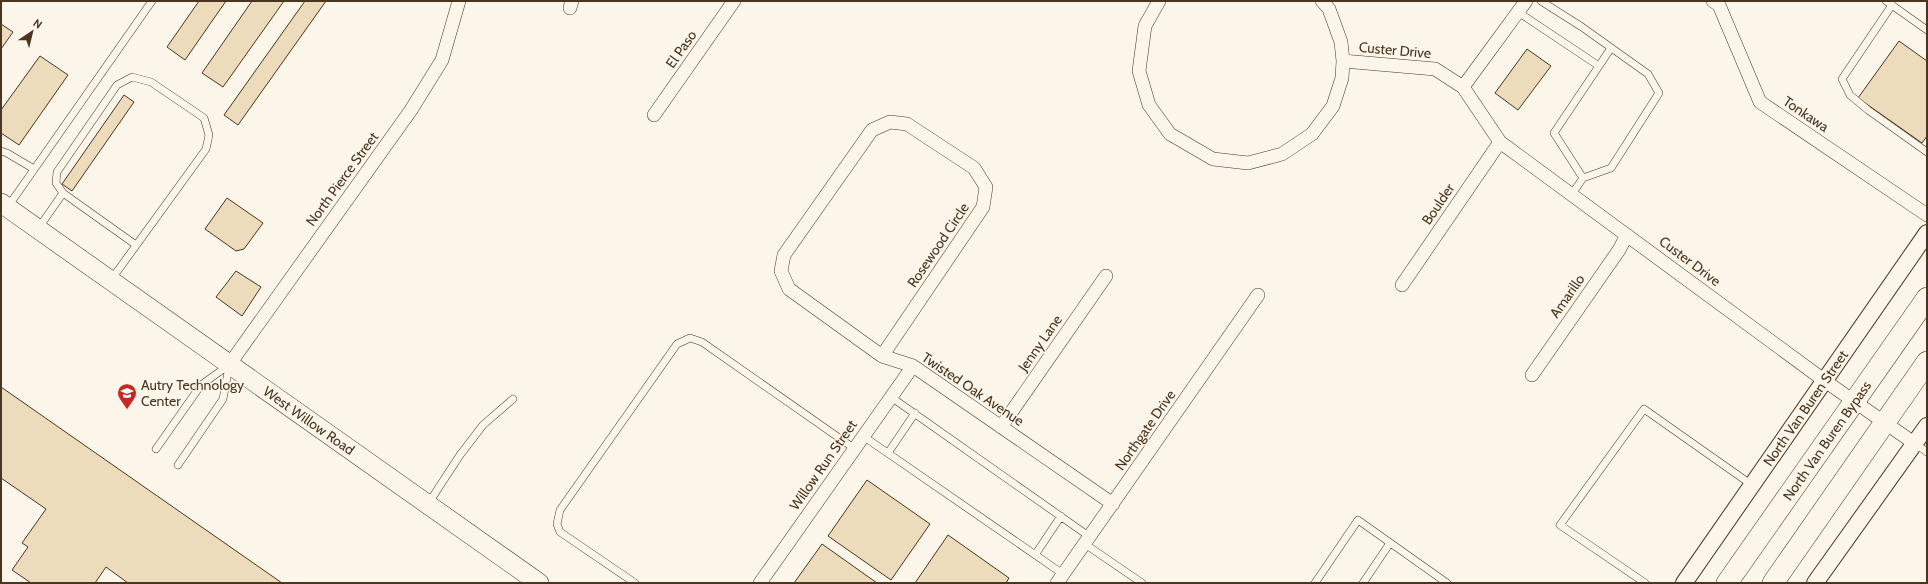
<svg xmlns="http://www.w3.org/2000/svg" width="1928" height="584" font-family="Cabin,sans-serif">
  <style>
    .building { fill: #ecdcbc; stroke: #4a3520 }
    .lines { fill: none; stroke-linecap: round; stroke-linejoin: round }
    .service-casing { stroke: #4a3520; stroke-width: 8 }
    .minor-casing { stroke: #4a3520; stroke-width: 14 }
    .tertiary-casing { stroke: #4a3520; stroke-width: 18 }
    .secondary-casing { stroke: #4a3520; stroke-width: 20 }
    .primary-casing { stroke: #4a3520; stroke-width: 22 }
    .service { stroke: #fbf6e9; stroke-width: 7 }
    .minor { stroke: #fbf6e9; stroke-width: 13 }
    .tertiary { stroke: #fbf6e9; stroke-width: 16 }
    .secondary { stroke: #fbf6e9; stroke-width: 19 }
    .primary { stroke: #fbf6e9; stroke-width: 21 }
    .labels { text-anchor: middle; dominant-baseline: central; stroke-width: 3; stroke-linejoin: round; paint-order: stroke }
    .street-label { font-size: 14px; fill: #4a3520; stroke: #fbf6e9 }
    .poi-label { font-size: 14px; fill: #4a3520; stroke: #fbf6e9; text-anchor: start }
  </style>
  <rect width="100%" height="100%" fill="#fbf6e9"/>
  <path class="building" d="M 199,1 L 226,1 L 185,60 L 167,47 Z
    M 252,1 L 284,1 L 223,87 L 202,73 Z
    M 305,1 L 326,1 L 238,125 L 224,115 Z
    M 1,24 L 13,32 L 1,49 Z
    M 1899,41 L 1927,61 L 1927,136 L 1922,143 L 1858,98 Z
    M 1527,49 L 1551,66 L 1518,110 L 1495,93 Z
    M 40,56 L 68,75 L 19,145 L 1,133 L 1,110 Z
    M 124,95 L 134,102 L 72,191 L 62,184 Z
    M 227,198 L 263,223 L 244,249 L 236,251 L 205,229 Z
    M 236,271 L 261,287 L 242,316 L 216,297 Z
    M 1,387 L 282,583 L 128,583 L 106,567 L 95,583 L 31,583 L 12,570 L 28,547 L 22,543 L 46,509 L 1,478 Z
    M 867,480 L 930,524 L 891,580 L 828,536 Z
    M 948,535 L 1009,578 L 1006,583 L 915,583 Z
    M 822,544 L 877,583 L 794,583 Z"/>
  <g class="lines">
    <g class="service-casing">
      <path id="service" d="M 1541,1 L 1582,27 L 1648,74 L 1659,93 L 1611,168 L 1583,178 L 1572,194
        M 1886,1 L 1927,30
        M 1892,5 L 1842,79 L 1850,95 L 1868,110 L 1927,152
        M 1518,12 L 1599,66 L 1554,133 L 1583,178
        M 1599,66 L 1611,48
        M 1,151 L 7,153 L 34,169
        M 63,193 L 136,245
        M 7,208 L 152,1
        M 38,229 L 63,193 L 56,183 L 57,172 L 117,85 L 132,77 L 151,82 L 204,118 L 209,135 L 206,149 L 111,280
        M 891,397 L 1090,537
        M 863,436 L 1063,574
        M 1914,443 L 1927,452
        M 156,449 L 201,385 L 229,365
        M 888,453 L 915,413
        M 178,465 L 223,399 L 229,367
        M 428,504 L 460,455 L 483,425 L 513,399
        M 1085,544 L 1142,583
        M 1035,555 L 1061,516
        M 635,583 L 560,532 L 557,524 L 560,510 L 677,344 L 690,338 L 702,342 L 855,449
        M 1315,583 L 1358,520 L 1447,583
        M 1363,583 L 1390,543
        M 1645,583 L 1560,525 L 1644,409 L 1752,485"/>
    </g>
    <g class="minor-casing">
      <path id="minor" d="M 1159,1 L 1145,26 L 1139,71 L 1149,105 L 1170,134 L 1213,159 L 1248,163 L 1282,154 L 1312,134 L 1333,106 L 1342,78 L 1343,61 L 1341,42 L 1329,9 L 1322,1
        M 1713,1 L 1719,5 L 1760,102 L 1927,215
        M 570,8 L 572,1
        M 1343,61 L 1435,69 L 1463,87 L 1526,1
        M 1463,87 L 1500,142 L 1825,381 L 1914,443
        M 654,115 L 734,1
        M 1402,285 L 1500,142
        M 882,356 L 983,207 L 986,187 L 974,168 L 907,124 L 890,122 L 872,130 L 784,255 L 781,271 L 789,289 L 882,356 L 913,366 L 1113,504
        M 229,365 L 411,110 L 442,60 L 459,1
        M 1532,375 L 1619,250 L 1627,235
        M 1001,427 L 1106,276
        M 760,583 L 913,366
        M 1057,583 L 1258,295"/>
    </g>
    <g class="tertiary-casing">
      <g id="tertiary">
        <path id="s1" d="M 1684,583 L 1927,233"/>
        <path d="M 1815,583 L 1927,426"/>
      </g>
    </g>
    <g class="secondary-casing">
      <g id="secondary">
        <path id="s2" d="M 1,203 L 539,583"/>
      </g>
    </g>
    <g class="primary-casing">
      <g id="primary">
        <path id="s3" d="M 1727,583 L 1927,298"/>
        <path d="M 1773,583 L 1927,362"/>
      </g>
    </g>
    <use href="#service" class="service"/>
    <use href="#minor" class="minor"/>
    <use href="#tertiary" class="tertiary"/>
    <use href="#secondary" class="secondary"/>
    <use href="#primary" class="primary"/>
  </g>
  <defs>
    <g id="university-pin" transform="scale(1)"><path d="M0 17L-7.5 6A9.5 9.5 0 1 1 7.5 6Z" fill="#c62828" stroke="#fbf6e9"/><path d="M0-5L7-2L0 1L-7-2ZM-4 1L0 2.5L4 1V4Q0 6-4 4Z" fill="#fff"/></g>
  </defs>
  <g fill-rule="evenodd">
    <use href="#university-pin" x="127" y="393"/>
  </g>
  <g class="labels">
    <g class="street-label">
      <text transform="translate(681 49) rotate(-55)">El Paso</text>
      <text transform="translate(1395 50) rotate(5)">Custer Drive</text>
      <text transform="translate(1806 114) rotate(34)">Tonkawa</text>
      <text transform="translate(342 179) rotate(-54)">North Pierce Street</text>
      <text transform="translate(1438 204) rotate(-56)">Boulder</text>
      <text transform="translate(938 245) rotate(-56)">Rosewood Circle</text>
      <text transform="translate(1690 261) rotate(37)">Custer Drive</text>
      <text transform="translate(1567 296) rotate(-55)">Amarillo</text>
      <text transform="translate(1040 343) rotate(-55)">Jenny Lane</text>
      <text transform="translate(973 389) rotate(34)">Twisted Oak Avenue</text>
      <text stroke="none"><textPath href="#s1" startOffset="213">North Van Buren Street</textPath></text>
      <text stroke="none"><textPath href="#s2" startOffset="377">West Willow Road</textPath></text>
      <text transform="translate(1145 430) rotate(-55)">Northgate Drive</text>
      <text stroke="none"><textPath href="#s3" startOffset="174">North Van Buren Bypass</textPath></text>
      <text transform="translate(823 465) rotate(-55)">Willow Run Street</text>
    </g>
    <g class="poi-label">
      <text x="141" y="385">Autry Technology<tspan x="141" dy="16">Center</tspan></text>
    </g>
  </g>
  <rect width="1928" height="584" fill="none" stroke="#4a3520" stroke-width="4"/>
  <g transform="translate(32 32) rotate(35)" stroke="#fbf6e9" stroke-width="3" paint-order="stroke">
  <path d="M0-3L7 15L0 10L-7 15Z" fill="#4a3520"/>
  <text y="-6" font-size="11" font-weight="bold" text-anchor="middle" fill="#4a3520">N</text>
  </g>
</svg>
